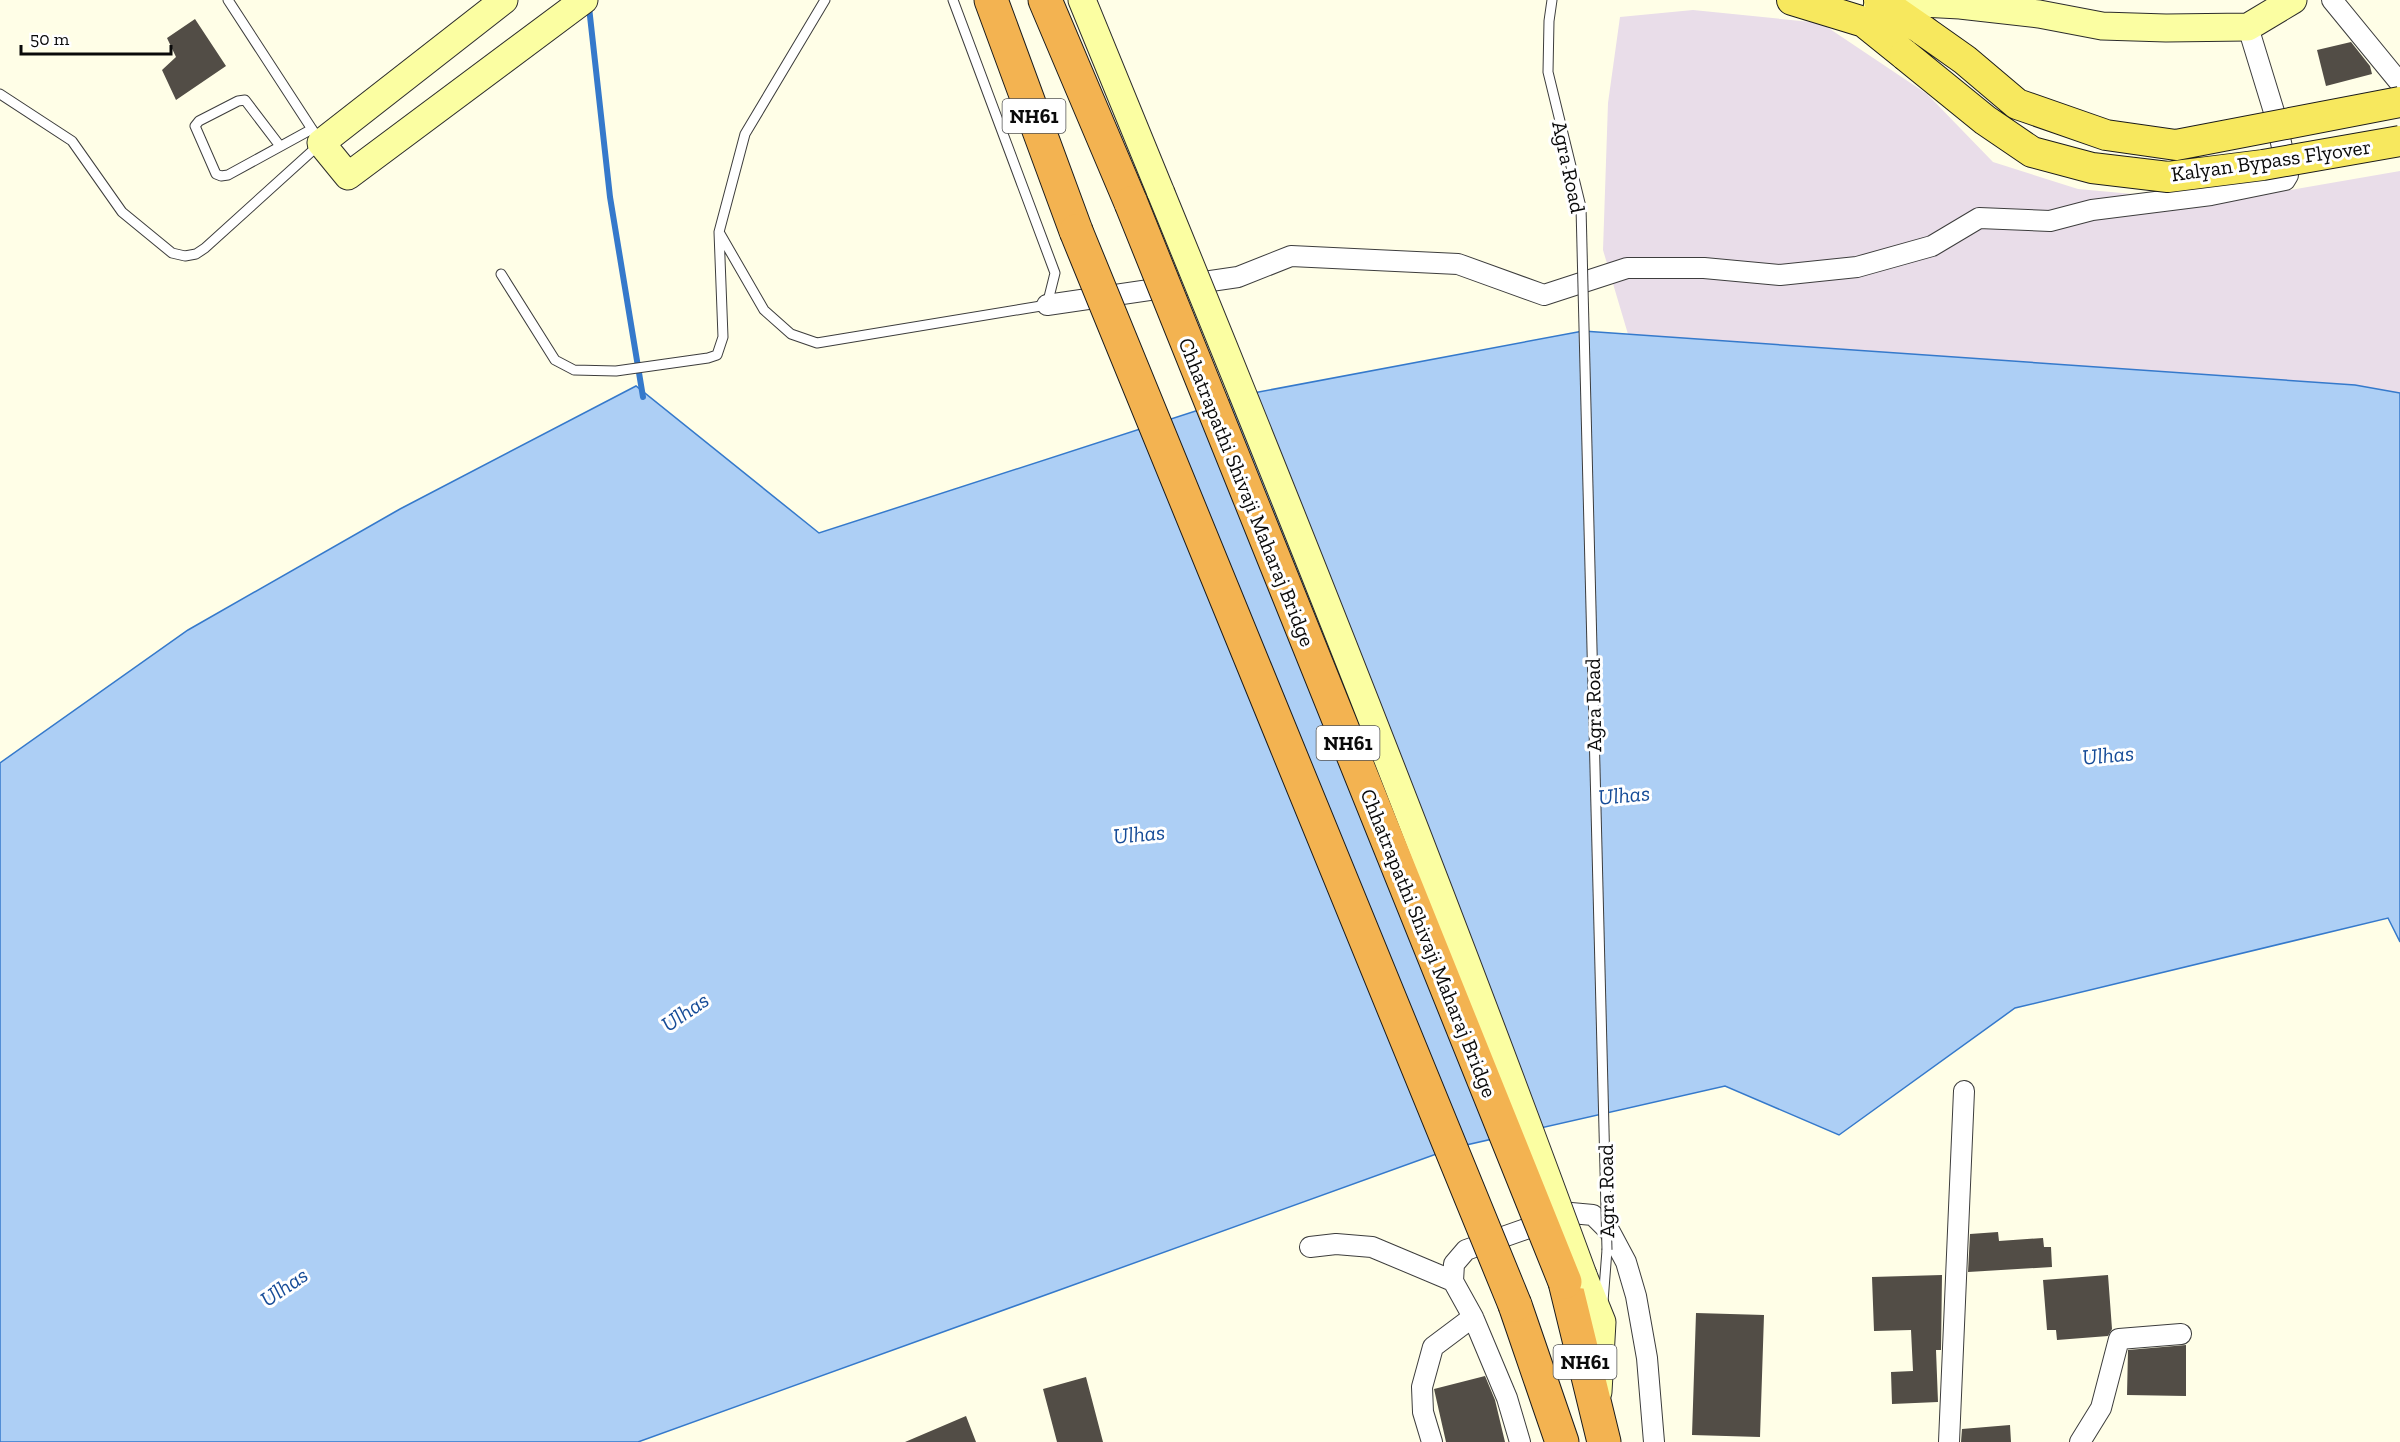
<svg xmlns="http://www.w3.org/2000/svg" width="2400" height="1442" font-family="'Zilla Slab',serif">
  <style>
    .industrial { fill: #e9dde9 }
    .water { fill: #adcff5; stroke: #3579cb; stroke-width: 1.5 }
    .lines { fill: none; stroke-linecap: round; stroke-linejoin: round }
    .stream { stroke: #3579cb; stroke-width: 6 }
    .building { fill: #524d46 }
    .lane-casing { stroke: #3d3d3d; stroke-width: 11 }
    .street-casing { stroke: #3d3d3d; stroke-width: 22 }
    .secondary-casing { stroke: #2c2c2c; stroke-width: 29 }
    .primary-casing { stroke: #1b1b1b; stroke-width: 32 }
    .highway-casing { stroke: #1b1b1b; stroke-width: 35 }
    .lane { stroke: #fff; stroke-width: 9 }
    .street { stroke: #fff; stroke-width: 20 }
    .secondary { stroke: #fbfea2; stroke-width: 27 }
    .primary { stroke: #f7e85e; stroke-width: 30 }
    .highway { stroke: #f3b351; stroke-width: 33 }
    .lane-bridge-casing { stroke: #3d3d3d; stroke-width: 11; stroke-linecap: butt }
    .secondary-bridge-casing { stroke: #2c2c2c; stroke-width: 29; stroke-linecap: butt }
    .primary-bridge-casing { stroke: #1b1b1b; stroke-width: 32; stroke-linecap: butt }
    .highway-bridge-casing { stroke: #1b1b1b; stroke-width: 35; stroke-linecap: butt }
    .lane-bridge { stroke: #fff; stroke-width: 9 }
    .secondary-bridge { stroke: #fbfea2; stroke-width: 27 }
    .primary-bridge { stroke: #f7e85e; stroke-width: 30 }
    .highway-bridge { stroke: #f3b351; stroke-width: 33 }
    .labels { text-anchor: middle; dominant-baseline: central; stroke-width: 6; stroke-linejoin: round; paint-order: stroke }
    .shield { fill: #fff; stroke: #545454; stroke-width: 1.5 }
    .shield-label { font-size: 20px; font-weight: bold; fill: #0a0a0a }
    .street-label { font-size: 21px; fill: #0a0a0a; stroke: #fff }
    .water-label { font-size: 22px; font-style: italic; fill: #164c98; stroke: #fff }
  </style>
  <rect width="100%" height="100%" fill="#fffee7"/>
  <path class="industrial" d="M 1693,10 L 1821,23 L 1927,94 L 1993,162 L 2078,189 L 2220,202 L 2400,171 L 2400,413 L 1633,351 L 1603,250 L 1608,103 L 1620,17 Z"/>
  <path class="water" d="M 1583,331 L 2355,385 L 2400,393 L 2400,942 L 2388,918 L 2015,1008 L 1839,1135 L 1725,1086 L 1453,1148 L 638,1442 L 0,1442 L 0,763 L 188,630 L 400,509 L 636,386 L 819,533 L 1248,394 Z"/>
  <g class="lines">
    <path class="stream" d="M 589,7 L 610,197 L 643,397"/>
  </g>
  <path class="building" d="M 195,19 L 226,66 L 176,100 L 162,70 L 176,57 L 167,38 Z
    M 2351,42 L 2370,66 L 2372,74 L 2326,86 L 2317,50 Z
    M 1998,1232 L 1999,1241 L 2043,1238 L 2044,1247 L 2051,1247 L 2052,1267 L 1968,1272 L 1970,1234 Z
    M 1942,1275 L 1941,1350 L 1936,1350 L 1938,1402 L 1892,1404 L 1891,1372 L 1913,1371 L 1911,1330 L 1874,1331 L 1872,1277 Z
    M 2108,1275 L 2112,1329 L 2108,1336 L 2057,1340 L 2056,1330 L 2047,1330 L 2043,1280 Z
    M 1696,1313 L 1764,1315 L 1760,1437 L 1692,1435 Z
    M 2186,1345 L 2186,1396 L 2127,1395 L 2128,1350 Z
    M 1485,1376 L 1495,1400 L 1505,1442 L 1446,1442 L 1434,1389 Z
    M 1086,1377 L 1103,1442 L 1057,1442 L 1043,1389 Z
    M 966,1416 L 976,1442 L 905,1442 Z
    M 2010,1425 L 2011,1442 L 1961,1442 L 1962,1429 Z"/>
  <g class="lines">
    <g class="lane-casing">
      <path id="lane" d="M 1552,0 L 1549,21 L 1548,72 L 1581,207
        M 0,94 L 72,141 L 122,212 L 172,253 L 185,256 L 196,254 L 205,248 L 321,143 L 228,0
        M 280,146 L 245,100 L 238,101 L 199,121 L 195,126 L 216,174 L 221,176 L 228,175 L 312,129
        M 719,232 L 764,310 L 791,334 L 817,343 L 1047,305 L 1055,273 L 953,0
        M 501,274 L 555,360 L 574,370 L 616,371 L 708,358 L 717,355 L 723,337 L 719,232 L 745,134 L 825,0
        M 1603,1302 L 1607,1250"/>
    </g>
    <g class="street-casing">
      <path id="street" d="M 2332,0 L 2400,83
        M 1047,305 L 1238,277 L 1291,256 L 1458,264 L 1544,295 L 1627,268 L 1704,268 L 1780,275 L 1857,267 L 1932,246 L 1979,218 L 2050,221 L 2092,210 L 2211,195 L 2285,180 L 2288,175 L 2275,115 L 2248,27
        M 1310,1247 L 1336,1244 L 1372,1247 L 1453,1281 L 1473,1317 L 1507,1398 L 1520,1442
        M 1453,1281 L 1454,1264 L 1466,1250 L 1571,1213 L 1593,1215 L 1610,1232 L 1626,1262 L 1636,1296 L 1647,1358 L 1654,1442
        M 1432,1442 L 1423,1412 L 1422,1387 L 1433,1347 L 1473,1317
        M 1949,1442 L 1964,1091
        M 2080,1442 L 2101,1408 L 2119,1339 L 2181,1334"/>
    </g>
    <g class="secondary-casing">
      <path id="secondary" d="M 504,0 L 321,143 L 348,176 L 584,0
        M 1082,0 L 1161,193
        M 1877,8 L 1883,1 L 1960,5 L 2039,14 L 2102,26 L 2166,28 L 2248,27 L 2293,0
        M 1583,1275 L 1602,1322 L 1598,1392"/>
    </g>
    <g class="primary-casing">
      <path id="primary" d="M 1792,0 L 1864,22 L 1905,55
        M 1879,0 L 1924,31"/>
    </g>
    <g class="highway-casing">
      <path id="highway" d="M 991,0 L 1076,231
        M 1045,0 L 1131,203
        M 1565,1282 L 1604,1442
        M 1515,1305 L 1562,1442"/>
    </g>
    <use href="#lane" class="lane"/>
    <use href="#street" class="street"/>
    <use href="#secondary" class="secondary"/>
    <use href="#primary" class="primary"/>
    <use href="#highway" class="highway"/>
    <g class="lane-bridge-casing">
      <path id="lane-bridge" d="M 1581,207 L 1607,1250"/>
    </g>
    <g class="secondary-bridge-casing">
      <path id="secondary-bridge" d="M 1161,193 C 1308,552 1450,911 1583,1275"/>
    </g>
    <g class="primary-bridge-casing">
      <path id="primary-bridge" d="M 1924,31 L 1965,60 L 2017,104 L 2106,135 L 2176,145 L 2400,102
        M 1905,55 L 1985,120 L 2032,152 L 2092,168 L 2168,177 L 2263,165 L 2400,141"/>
    </g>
    <g class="highway-bridge-casing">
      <path id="highway-bridge" d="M 1131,203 L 1565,1282
        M 1076,231 L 1515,1305"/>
    </g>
    <use href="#lane-bridge" class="lane-bridge"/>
    <use href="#secondary-bridge" class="secondary-bridge"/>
    <use href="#primary-bridge" class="primary-bridge"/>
    <use href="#highway-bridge" class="highway-bridge"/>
  </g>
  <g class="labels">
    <g class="shield">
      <rect x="1002.5" y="99" width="63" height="34" rx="4.5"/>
      <rect x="1316.5" y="726" width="63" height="34" rx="4.5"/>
      <rect x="1553.5" y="1345" width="63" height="34" rx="4.5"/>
    </g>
    <g class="shield-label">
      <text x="1034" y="116">NH61</text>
      <text x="1348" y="743">NH61</text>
      <text x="1585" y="1362">NH61</text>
    </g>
    <g class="street-label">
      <text transform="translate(2271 160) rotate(-8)">Kalyan Bypass Flyover</text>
      <text transform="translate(1569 167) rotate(78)">Agra Road</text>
      <text transform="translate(1247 492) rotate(68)">Chhatrapathi Shivaji Maharaj Bridge</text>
      <text transform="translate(1593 705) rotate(-91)">Agra Road</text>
      <text transform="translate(1429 943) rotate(68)">Chhatrapathi Shivaji Maharaj Bridge</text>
      <text transform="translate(1606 1191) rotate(-91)">Agra Road</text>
    </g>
    <g class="water-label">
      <text transform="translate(2108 755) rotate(-5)">Ulhas</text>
      <text transform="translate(1624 795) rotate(-5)">Ulhas</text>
      <text transform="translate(1139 834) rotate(-5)">Ulhas</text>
      <text transform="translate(685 1012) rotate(-34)">Ulhas</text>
      <text transform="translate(284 1287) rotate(-34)">Ulhas</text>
    </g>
  </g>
  <path d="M21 45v9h150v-9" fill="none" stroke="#0a0a0a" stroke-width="3"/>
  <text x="30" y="45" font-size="18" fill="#0a0a0a" stroke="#ffffff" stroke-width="4.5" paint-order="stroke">50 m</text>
</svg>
